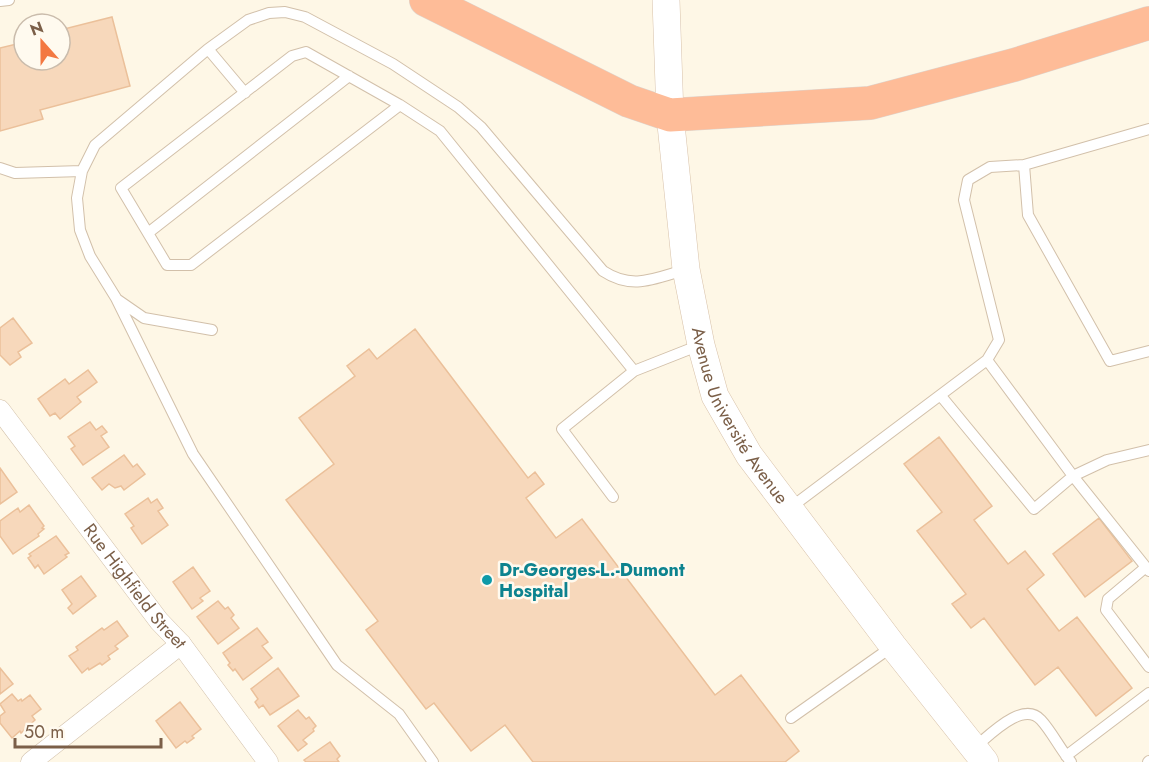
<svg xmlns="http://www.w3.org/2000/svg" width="1149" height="762" font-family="Jost,sans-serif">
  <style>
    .building { fill: #f7d8bb; stroke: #ebc09a; stroke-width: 1.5 }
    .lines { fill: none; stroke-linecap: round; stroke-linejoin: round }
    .lane-casing { stroke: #d2c0aa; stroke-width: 12 }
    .street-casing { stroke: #d2c0aa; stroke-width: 21 }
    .secondary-casing { stroke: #d8c2aa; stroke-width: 28 }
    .highway-casing { stroke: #ddd5cf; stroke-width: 34 }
    .lane { stroke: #fff; stroke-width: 10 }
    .street { stroke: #fff; stroke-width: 20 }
    .secondary { stroke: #fff; stroke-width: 27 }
    .highway { stroke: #febc98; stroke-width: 33 }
    .culture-dot { fill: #0f9aa8; stroke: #fffaef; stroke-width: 2 }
    .labels { text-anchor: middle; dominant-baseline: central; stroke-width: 5; stroke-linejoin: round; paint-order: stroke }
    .street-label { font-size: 18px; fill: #7b5f48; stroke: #fffaef }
    .culture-label { font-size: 18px; font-weight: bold; fill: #0d838f; stroke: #fffaef; text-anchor: start }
  </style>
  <rect width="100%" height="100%" fill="#fef7e6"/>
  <path class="building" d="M 112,17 L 130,86 L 40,110 L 43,119 L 0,131 L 0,48 L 21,43 L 22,38 L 24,37 L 24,60 L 60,60 L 60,30 Z
    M 13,318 L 32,343 L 18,352 L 21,357 L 10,365 L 0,355 L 0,328 Z
    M 415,329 L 528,478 L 535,472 L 544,484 L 526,498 L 556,538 L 582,519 L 715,695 L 741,675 L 799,751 L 785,762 L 533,762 L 505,725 L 471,751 L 434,703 L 426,709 L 366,630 L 378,621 L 286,500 L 334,464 L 299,418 L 355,376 L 347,366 L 369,349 L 377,359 Z
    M 88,370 L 97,382 L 77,397 L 81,402 L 60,419 L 55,413 L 50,416 L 38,399 L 65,379 L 69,384 Z
    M 90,422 L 96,430 L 102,426 L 107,432 L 101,436 L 109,447 L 83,465 L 71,449 L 75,446 L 68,437 Z
    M 939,437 L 992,506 L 974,520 L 1008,564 L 1025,551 L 1044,575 L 1027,589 L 1059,631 L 1077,617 L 1132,688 L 1096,716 L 1058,667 L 1035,685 L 984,618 L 971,628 L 952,604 L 966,594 L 917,531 L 942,512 L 904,464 Z
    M 124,455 L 133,467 L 137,464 L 145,474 L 124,490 L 121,486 L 115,488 L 109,484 L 102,490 L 92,478 Z
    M 0,468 L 17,492 L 0,504 Z
    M 148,498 L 151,503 L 157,499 L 163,508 L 158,511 L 168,525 L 142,544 L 131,528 L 134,526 L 125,514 Z
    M 29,505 L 44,526 L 42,528 L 44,529 L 38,534 L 39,536 L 13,554 L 0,536 L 0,521 L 18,508 L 20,512 Z
    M 1099,518 L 1132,561 L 1085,597 L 1053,554 Z
    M 56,536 L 69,553 L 65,555 L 67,557 L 44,574 L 38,565 L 35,568 L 28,558 L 31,556 L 29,554 Z
    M 193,567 L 210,591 L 200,598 L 203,601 L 192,609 L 173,582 Z
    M 81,576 L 96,596 L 73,614 L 68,608 L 72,604 L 62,590 Z
    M 218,601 L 225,609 L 228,607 L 234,615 L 231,618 L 239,628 L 218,644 L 197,617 Z
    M 117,621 L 128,636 L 115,646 L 118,649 L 108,656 L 110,659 L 102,665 L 100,663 L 89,670 L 88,668 L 82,673 L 69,656 L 78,650 L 76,647 L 102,628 L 104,630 Z
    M 257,628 L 268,642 L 262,646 L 272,658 L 243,680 L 235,669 L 233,671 L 228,665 L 230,663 L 223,653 Z
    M 0,668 L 13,684 L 0,694 Z
    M 278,668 L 299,696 L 270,715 L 263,705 L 259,708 L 255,702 L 258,699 L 251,689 Z
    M 12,694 L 18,701 L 21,699 L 22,701 L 30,695 L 41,709 L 32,716 L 35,720 L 21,733 L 20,731 L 12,738 L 0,723 L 0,716 L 5,712 L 0,704 Z
    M 180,702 L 201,729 L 192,736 L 194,738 L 187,743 L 185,741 L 176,748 L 156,721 Z
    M 298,710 L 306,719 L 309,717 L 316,726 L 313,729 L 314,731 L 303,740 L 307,744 L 298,751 L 278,726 Z
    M 330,742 L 340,756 L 337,759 L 339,762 L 306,762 L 304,760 Z"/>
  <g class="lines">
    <g class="lane-casing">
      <path id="lane" d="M 0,1 L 9,0
        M 208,49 L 245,93
        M 400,105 L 191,265 L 167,265 L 121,188 L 292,56 L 306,52 L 400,105 L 440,131 L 634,371
        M 1024,165 L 1028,215 L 1110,361 L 1149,351
        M 0,168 L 15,173 L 82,171
        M 148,233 L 349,76
        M 118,300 L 144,318 L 212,330
        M 987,360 L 1073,476 L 1149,571
        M 941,396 L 1034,509 L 1073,476 L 1107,460 L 1149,450
        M 613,497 L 562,429 L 634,371 L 700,345
        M 790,508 L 987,360 L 999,340 L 964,200 L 968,180 L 990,167 L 1024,165 L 1149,129
        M 1146,567 L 1108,599 L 1106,610 L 1149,667
        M 791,718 L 893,646
        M 975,747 C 990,735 1023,700 1041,720 C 1052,732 1060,749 1071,762
        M 1066,756 L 1149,693
        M 433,762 L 399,714 L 337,665 L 193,454 L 116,298 L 90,256 L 80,230 L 77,198 L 82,171 L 95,145 L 208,49 L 248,20 L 269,13 L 285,12 L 305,17 L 393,64 L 458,107 L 481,127 L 603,271 C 632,290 653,279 684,270
        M 1148,762 L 1149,761"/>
    </g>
    <g class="street-casing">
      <g id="street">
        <path id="s1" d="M 0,410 L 159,621 L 181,644 L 268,762"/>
        <path d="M 31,762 L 181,644"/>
      </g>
    </g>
    <g class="secondary-casing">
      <g id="secondary">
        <path id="s2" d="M 666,0 L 670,115 L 686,269 L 701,345 L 715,396 L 749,455 L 893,646 L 985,762"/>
      </g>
    </g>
    <g class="highway-casing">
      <path id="highway" d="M 426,0 L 629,101 L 670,115 L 870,103 L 1014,65 L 1149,23"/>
    </g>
    <use href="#lane" class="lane"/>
    <use href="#street" class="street"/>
    <use href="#secondary" class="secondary"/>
    <use href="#highway" class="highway"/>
  </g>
  <circle class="culture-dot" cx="487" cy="580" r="6"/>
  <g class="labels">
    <g class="street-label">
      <text stroke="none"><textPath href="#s2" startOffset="428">Avenue Université Avenue</textPath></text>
      <text stroke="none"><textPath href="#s1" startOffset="222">Rue Highfield Street</textPath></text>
    </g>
    <g class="culture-label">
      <text x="499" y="570">Dr-Georges-L.-Dumont<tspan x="499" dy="21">Hospital</tspan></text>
    </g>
  </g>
  <g transform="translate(42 42) rotate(339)"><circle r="28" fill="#fffaef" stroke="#cabcac" stroke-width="1.5"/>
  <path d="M0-4.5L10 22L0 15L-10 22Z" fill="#f37841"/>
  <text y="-9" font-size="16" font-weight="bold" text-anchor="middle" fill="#7b5f48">N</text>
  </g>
  <path d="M15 738v9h146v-9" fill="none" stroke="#7b5f48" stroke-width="3"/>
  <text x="24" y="738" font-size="18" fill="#7b5f48" stroke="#fffaef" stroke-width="4.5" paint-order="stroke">50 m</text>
</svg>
